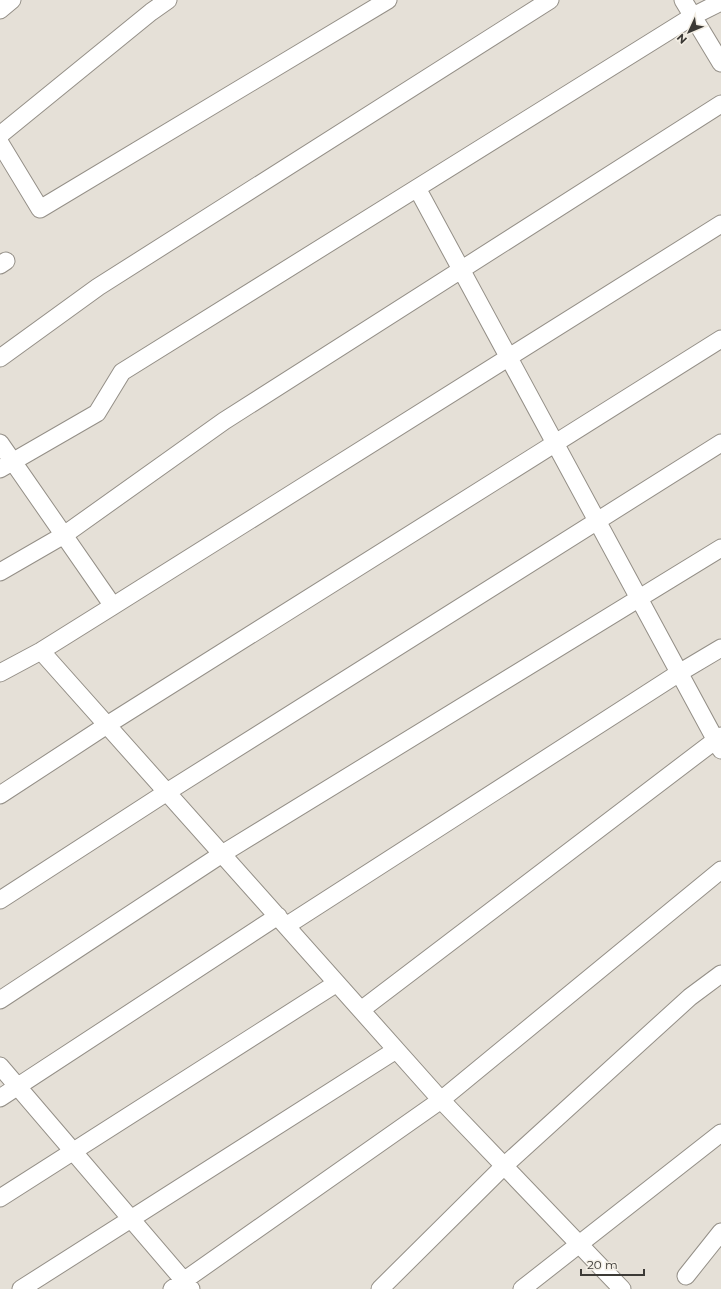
<svg xmlns="http://www.w3.org/2000/svg" width="721" height="1289" font-family="Montserrat,sans-serif">
  <style>
    .lines { fill: none; stroke-linecap: round; stroke-linejoin: round }
    .minor-casing { stroke: #948f87; stroke-width: 19 }
    .minor { stroke: #fff; stroke-width: 17 }
  </style>
  <rect width="100%" height="100%" fill="#e5e0d7"/>
  <g class="lines">
    <g class="minor-casing">
      <path id="minor" d="M 683,0 L 721,63
        M 0,10 L 12,0
        M 0,135 L 151,12 L 168,0
        M 0,143 L 40,209 L 388,0
        M 417,188 L 721,750
        M 0,265 L 6,261
        M 0,358 L 98,287 L 550,0
        M 0,443 L 113,606
        M 0,469 L 97,413 L 122,372 L 693,16 L 721,2
        M 0,572 L 64,535 L 224,421 L 721,104
        M 41,651 L 441,1100 L 622,1289
        M 0,673 L 41,651 L 113,606 L 721,224
        M 0,795 L 107,725 L 721,339
        M 0,900 L 167,792 L 721,443
        M 286,926 L 679,673 L 721,648
        M 0,1000 L 222,854 L 721,548
        M 361,1010 L 721,736
        M 0,1066 L 191,1289
        M 0,1098 L 278,916
        M 0,1198 L 337,983
        M 686,1276 L 721,1232
        M 21,1289 L 396,1050
        M 172,1289 L 441,1100 L 721,870
        M 380,1289 L 504,1166 L 690,997 L 721,974
        M 522,1289 L 721,1133"/>
    </g>
    <use href="#minor" class="minor"/>
  </g>
  <g transform="translate(689 32) rotate(226)" stroke="#f3eee4" stroke-width="3" paint-order="stroke">
  <path d="M0-3L7 15L0 10L-7 15Z" fill="#3c3a36"/>
  <text y="-6" font-size="11" font-weight="bold" text-anchor="middle" fill="#3c3a36">N</text>
  </g>
  <path d="M581 1269v6h63v-6" fill="none" stroke="#3c3a36" stroke-width="2"/>
  <text x="587" y="1269" font-size="12" fill="#3c3a36" stroke="#f3eee4" stroke-width="3" paint-order="stroke">20 m</text>
</svg>
